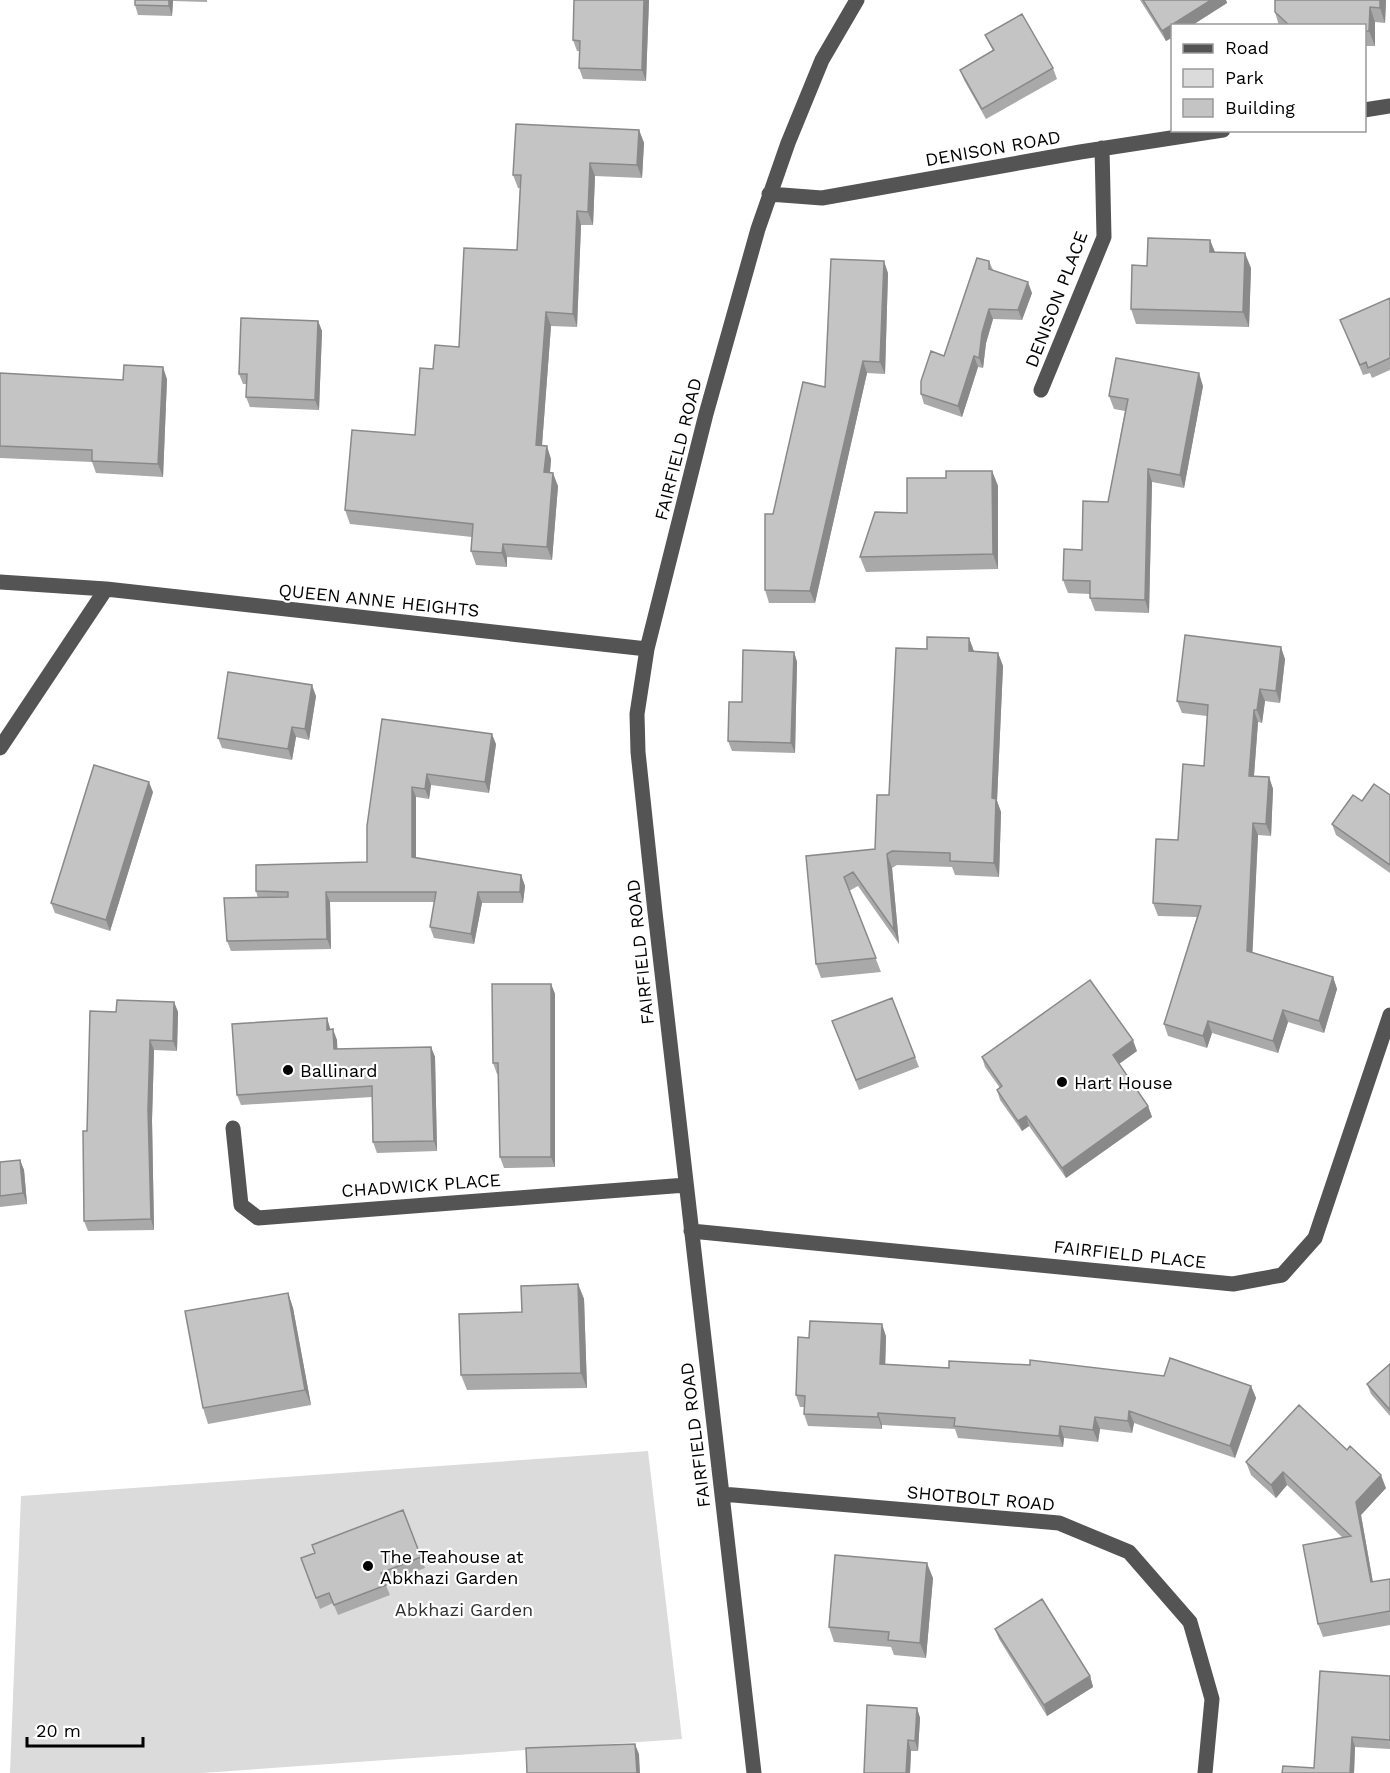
<svg xmlns="http://www.w3.org/2000/svg" width="1390" height="1773" font-family="'Work Sans',sans-serif">
  <style>
    .green { fill: #dbdbdb }
    .lines { fill: none; stroke-linecap: round; stroke-linejoin: round }
    .minor { stroke: #545454; stroke-width: 15 }
    .wall { fill: #a9a9a9 }
    .shaded-wall { fill: #898989 }
    .building { fill: #c4c4c4; stroke: #898989; stroke-width: 1.5 }
    .poi-dot { fill: #000; stroke: #fff; stroke-width: 2 }
    .labels { text-anchor: middle; dominant-baseline: central; stroke-width: 4.5; stroke-linejoin: round; paint-order: stroke }
    .street-label { font-size: 18px; fill: #000; stroke: #fff }
    .poi-label { font-size: 18px; fill: #000; stroke: #fff; text-anchor: start }
    .park-label { font-size: 18px; fill: #323232; stroke: #fff }
  </style>
  <rect width="100%" height="100%" fill="#fff"/>
  <path class="green" d="M 648,1451 L 682,1739 L 202,1773 L 10,1773 L 21,1496 Z"/>
  <g class="lines">
    <path class="minor" d="M 1364,110 L 1390,106
      M 769,194 L 822,198 L 1080,152 L 1223,130
      M 1041,390 L 1104,237 L 1102,148
      M 0,582 L 106,589 L 647,649
      M 0,748 L 106,589
      M 233,1128 L 241,1205 L 258,1218 L 686,1185
      M 691,1231 L 1233,1284 L 1282,1275 L 1315,1238 L 1390,1015
      M 722,1494 L 1059,1523 L 1129,1552 L 1190,1622 L 1212,1699 L 1205,1773
      M 754,1773 L 655,912 L 638,752 L 637,714 L 647,649 L 706,414 L 758,229 L 788,143 L 822,60 L 857,0"/>
  </g>
  <path class="wall" d="M 132,0 L 207,0 L 207,2 L 173,1 L 172,16 L 138,15 L 135,5 L 135,0 Z
    M 649,0 L 646,81 L 583,79 L 579,68 L 580,51 L 577,51 L 573,40 Z
    M 1140,0 L 1226,0 L 1227,3 L 1191,26 L 1173,26 L 1173,37 L 1166,41 Z
    M 1275,0 L 1386,0 L 1385,23 L 1375,22 L 1375,46 L 1365,46 L 1365,26 L 1279,26 L 1275,12 Z
    M 985,35 L 1053,68 L 1057,79 L 986,119 L 964,80 L 960,70 L 993,51 Z
    M 639,130 L 644,143 L 642,178 L 595,176 L 593,225 L 581,225 L 577,327 L 551,326 L 542,445 L 551,459 L 550,472 L 558,486 L 552,560 L 507,557 L 507,567 L 476,565 L 471,551 L 472,537 L 350,524 L 345,510 L 415,435 L 433,369 L 459,347 L 517,250 L 520,188 L 518,188 L 513,175 Z
    M 1210,240 L 1215,252 L 1251,268 L 1249,327 L 1136,324 L 1131,309 L 1147,266 Z
    M 989,261 L 993,270 L 1032,293 L 1022,320 L 993,319 L 986,343 L 983,368 L 978,367 L 962,417 L 924,404 L 921,394 L 944,356 Z
    M 888,273 L 885,374 L 867,373 L 815,603 L 769,603 L 765,590 L 825,387 Z
    M 1390,298 L 1390,370 L 1372,378 L 1370,373 L 1363,375 L 1340,320 Z
    M 318,321 L 322,331 L 319,410 L 250,407 L 246,397 L 247,384 L 243,384 L 239,374 Z
    M 0,373 L 123,380 L 167,379 L 163,477 L 96,473 L 92,462 L 0,458 Z
    M 1203,386 L 1184,488 L 1152,482 L 1149,613 L 1095,611 L 1090,598 L 1090,594 L 1068,593 L 1063,580 L 1082,550 L 1108,502 L 1125,411 L 1114,409 L 1109,396 Z
    M 992,471 L 998,486 L 998,569 L 866,572 L 860,557 L 907,513 L 946,478 Z
    M 969,638 L 974,651 L 998,653 L 1003,666 L 997,801 L 1001,812 L 999,877 L 955,875 L 952,867 L 897,865 L 892,868 L 899,944 L 858,886 L 849,891 L 881,972 L 821,978 L 816,964 L 806,856 L 875,849 L 927,649 Z
    M 794,652 L 797,662 L 795,753 L 732,751 L 728,741 L 742,702 Z
    M 1285,659 L 1280,703 L 1265,701 L 1262,723 L 1258,722 L 1254,776 L 1269,777 L 1273,789 L 1271,836 L 1258,835 L 1252,952 L 1333,977 L 1337,989 L 1324,1033 L 1288,1022 L 1278,1053 L 1212,1033 L 1207,1048 L 1168,1036 L 1164,1024 L 1197,917 L 1158,916 L 1153,903 L 1178,840 L 1204,766 L 1207,716 L 1182,713 L 1177,701 Z
    M 316,696 L 309,740 L 296,737 L 292,760 L 222,748 L 218,738 Z
    M 382,719 L 496,744 L 489,793 L 431,785 L 429,799 L 416,797 L 416,858 L 521,875 L 525,886 L 523,903 L 482,903 L 474,944 L 434,938 L 430,927 L 435,902 L 330,902 L 331,949 L 231,951 L 227,941 L 258,898 L 256,891 L 367,862 Z
    M 153,792 L 110,931 L 55,913 L 51,903 Z
    M 1390,795 L 1390,873 L 1336,835 L 1332,824 L 1362,801 Z
    M 551,984 L 555,994 L 555,1167 L 504,1168 L 500,1157 L 498,1074 L 497,1074 L 493,1063 Z
    M 892,998 L 919,1067 L 859,1090 L 832,1021 Z
    M 174,1002 L 178,1012 L 177,1051 L 154,1050 L 152,1120 L 154,1230 L 88,1231 L 84,1221 L 116,1012 Z
    M 327,1018 L 330,1029 L 337,1040 L 337,1049 L 431,1047 L 435,1057 L 437,1151 L 377,1153 L 373,1142 L 372,1097 L 241,1105 L 237,1095 Z
    M 1137,1051 L 1119,1064 L 1148,1106 L 1152,1117 L 1066,1178 L 1029,1126 L 1022,1131 L 1000,1100 L 997,1090 L 1000,1088 L 985,1067 L 982,1057 Z
    M 20,1160 L 24,1170 L 27,1204 L 0,1207 L 0,1162 Z
    M 578,1284 L 584,1299 L 587,1388 L 467,1390 L 461,1375 Z
    M 288,1293 L 293,1308 L 311,1405 L 208,1424 L 203,1408 Z
    M 886,1336 L 885,1364 L 1251,1386 L 1256,1398 L 1235,1458 L 1134,1423 L 1132,1433 L 1100,1429 L 1098,1442 L 1064,1438 L 1063,1447 L 958,1438 L 955,1429 L 882,1425 L 882,1429 L 808,1426 L 804,1414 L 804,1407 L 800,1407 L 796,1395 L 809,1338 Z
    M 1390,1364 L 1390,1416 L 1371,1394 L 1367,1384 Z
    M 1246,1462 L 1386,1488 L 1361,1515 L 1373,1582 L 1390,1579 L 1390,1625 L 1323,1637 L 1318,1624 L 1343,1538 L 1287,1485 L 1276,1498 L 1251,1475 Z
    M 403,1510 L 425,1568 L 385,1583 L 390,1595 L 338,1615 L 333,1603 L 320,1609 L 301,1558 L 315,1553 Z
    M 933,1578 L 926,1658 L 894,1655 L 891,1647 L 834,1642 L 829,1627 Z
    M 995,1629 L 1090,1676 L 1093,1687 L 1047,1716 L 999,1639 Z
    M 1390,1676 L 1390,1749 L 1355,1747 L 1354,1773 L 1282,1773 L 1314,1768 Z
    M 917,1708 L 920,1718 L 918,1751 L 911,1751 L 910,1773 L 864,1773 Z"/>
  <path class="shaded-wall" d="M 169,0 L 173,0 L 173,1 L 172,16 L 169,6 Z
    M 644,0 L 649,0 L 646,81 L 642,70 Z
    M 1211,0 L 1226,0 L 1227,3 L 1191,26 L 1173,26 L 1173,37 L 1166,41 L 1162,31 Z
    M 1380,0 L 1386,0 L 1385,23 L 1380,8 Z
    M 1370,7 L 1375,22 L 1375,46 L 1369,31 Z
    M 639,130 L 644,143 L 642,178 L 637,165 Z
    M 590,163 L 595,176 L 593,225 L 588,212 Z
    M 577,211 L 581,225 L 577,327 L 573,314 Z
    M 1210,240 L 1216,255 L 1210,252 Z
    M 1245,253 L 1251,268 L 1249,327 L 1243,312 Z
    M 884,261 L 888,273 L 885,374 L 880,362 Z
    M 1028,282 L 1032,293 L 1022,320 L 1018,310 Z
    M 989,309 L 993,319 L 986,343 L 983,368 L 979,358 L 982,333 Z
    M 546,312 L 551,326 L 541,458 L 536,445 Z
    M 318,321 L 322,331 L 319,410 L 315,400 Z
    M 974,356 L 978,367 L 962,417 L 958,406 Z
    M 863,361 L 867,373 L 815,603 L 810,591 Z
    M 163,367 L 167,379 L 163,477 L 158,464 Z
    M 1199,373 L 1203,386 L 1184,488 L 1180,475 Z
    M 547,446 L 551,459 L 549,485 L 544,472 Z
    M 1148,469 L 1152,482 L 1149,613 L 1145,600 Z
    M 992,471 L 998,486 L 998,569 L 993,554 Z
    M 553,473 L 558,486 L 552,560 L 547,547 Z
    M 503,544 L 507,557 L 507,567 L 502,553 Z
    M 969,638 L 974,652 L 969,651 Z
    M 1281,647 L 1285,659 L 1280,703 L 1276,691 Z
    M 794,652 L 797,662 L 795,753 L 791,743 Z
    M 998,653 L 1003,666 L 997,801 L 1001,812 L 999,877 L 994,863 L 992,798 Z
    M 312,685 L 316,696 L 309,740 L 305,729 Z
    M 1260,689 L 1265,701 L 1262,723 L 1257,710 Z
    M 1254,710 L 1258,722 L 1253,788 L 1249,776 Z
    M 292,727 L 296,737 L 292,760 L 288,749 Z
    M 492,734 L 496,744 L 489,793 L 485,782 Z
    M 427,774 L 431,785 L 429,799 L 425,789 Z
    M 1269,777 L 1273,789 L 1271,836 L 1266,824 Z
    M 149,782 L 153,792 L 110,931 L 106,920 Z
    M 412,787 L 416,797 L 416,868 L 412,857 Z
    M 1253,823 L 1258,835 L 1252,963 L 1247,951 Z
    M 887,854 L 892,868 L 899,944 L 894,930 Z
    M 521,875 L 525,886 L 523,903 L 520,892 Z
    M 326,892 L 330,902 L 331,949 L 327,939 Z
    M 478,892 L 482,903 L 474,944 L 471,934 Z
    M 1333,977 L 1337,989 L 1324,1033 L 1319,1021 Z
    M 551,984 L 555,994 L 555,1167 L 551,1157 Z
    M 174,1002 L 178,1012 L 177,1051 L 173,1041 Z
    M 1283,1010 L 1288,1022 L 1278,1053 L 1273,1041 Z
    M 327,1018 L 330,1028 L 331,1040 L 327,1030 Z
    M 1208,1021 L 1212,1033 L 1207,1048 L 1203,1036 Z
    M 333,1029 L 337,1040 L 338,1060 L 334,1049 Z
    M 150,1040 L 154,1050 L 152,1120 L 154,1230 L 151,1219 L 148,1110 Z
    M 1133,1040 L 1137,1051 L 1116,1066 L 1113,1055 Z
    M 431,1047 L 435,1057 L 437,1151 L 434,1141 Z
    M 1148,1106 L 1152,1117 L 1066,1178 L 1062,1168 Z
    M 1026,1116 L 1029,1126 L 1022,1131 L 1018,1121 Z
    M 20,1160 L 24,1170 L 27,1204 L 23,1193 Z
    M 578,1284 L 584,1299 L 587,1388 L 581,1373 Z
    M 288,1293 L 293,1308 L 311,1405 L 305,1390 Z
    M 882,1324 L 886,1336 L 885,1375 L 880,1364 Z
    M 1251,1386 L 1256,1398 L 1235,1458 L 1230,1446 Z
    M 1129,1411 L 1134,1423 L 1132,1433 L 1128,1421 Z
    M 878,1413 L 882,1425 L 882,1429 L 878,1417 Z
    M 1095,1417 L 1100,1429 L 1098,1442 L 1093,1430 Z
    M 1060,1426 L 1064,1438 L 1063,1447 L 1059,1436 Z
    M 1283,1472 L 1287,1485 L 1276,1498 L 1271,1485 Z
    M 1381,1475 L 1386,1488 L 1361,1515 L 1375,1595 L 1371,1582 L 1356,1502 Z
    M 927,1563 L 933,1578 L 926,1658 L 920,1643 Z
    M 1090,1676 L 1093,1687 L 1047,1716 L 1044,1705 Z
    M 917,1708 L 920,1718 L 918,1751 L 915,1741 Z
    M 1352,1737 L 1355,1747 L 1354,1773 L 1350,1773 Z
    M 908,1740 L 911,1751 L 910,1773 L 906,1773 Z
    M 635,1744 L 639,1754 L 640,1773 L 637,1773 Z"/>
  <path class="building" d="M 135,0 L 169,0 L 169,6 L 135,5 Z
    M 574,0 L 644,0 L 642,70 L 579,68 L 580,41 L 573,40 Z
    M 1143,0 L 1211,0 L 1162,31 Z
    M 1275,0 L 1380,0 L 1380,8 L 1370,7 L 1369,31 L 1365,31 L 1365,26 L 1290,26 L 1275,12 Z
    M 1022,14 L 1053,68 L 982,109 L 960,70 L 994,50 L 985,35 Z
    M 516,124 L 639,130 L 637,165 L 590,163 L 588,212 L 577,211 L 573,314 L 546,312 L 536,445 L 547,446 L 544,472 L 553,473 L 547,547 L 503,544 L 502,553 L 471,551 L 473,524 L 345,510 L 352,430 L 415,435 L 420,368 L 433,369 L 435,345 L 459,347 L 464,248 L 517,250 L 521,175 L 513,175 Z
    M 1148,238 L 1210,240 L 1210,252 L 1245,253 L 1243,312 L 1131,309 L 1132,265 L 1147,266 Z
    M 977,258 L 989,261 L 989,269 L 1028,282 L 1018,310 L 989,309 L 982,333 L 979,358 L 974,356 L 958,406 L 921,394 L 921,381 L 931,351 L 944,356 Z
    M 831,259 L 884,261 L 880,362 L 863,361 L 810,591 L 765,590 L 765,514 L 773,514 L 803,382 L 825,387 Z
    M 1390,298 L 1390,358 L 1368,368 L 1366,362 L 1360,365 L 1340,320 Z
    M 241,318 L 318,321 L 315,400 L 246,397 L 247,374 L 239,374 Z
    M 1116,358 L 1199,373 L 1180,475 L 1148,469 L 1145,600 L 1090,598 L 1090,581 L 1063,580 L 1064,549 L 1082,550 L 1083,501 L 1108,502 L 1128,399 L 1109,396 Z
    M 124,365 L 163,367 L 158,464 L 92,461 L 92,450 L 0,446 L 0,373 L 123,380 Z
    M 946,471 L 992,471 L 993,554 L 860,557 L 875,512 L 907,513 L 907,478 L 946,478 Z
    M 1185,635 L 1281,647 L 1276,691 L 1260,689 L 1257,710 L 1254,710 L 1249,776 L 1269,777 L 1266,824 L 1253,823 L 1247,951 L 1333,977 L 1319,1021 L 1283,1010 L 1273,1041 L 1208,1021 L 1203,1036 L 1164,1024 L 1201,906 L 1153,903 L 1156,839 L 1178,840 L 1183,764 L 1204,766 L 1208,705 L 1177,701 Z
    M 927,637 L 969,638 L 969,651 L 998,653 L 992,798 L 996,799 L 994,863 L 950,861 L 950,853 L 892,851 L 887,854 L 894,930 L 853,872 L 844,877 L 876,958 L 816,964 L 806,856 L 875,849 L 877,795 L 889,795 L 896,648 L 927,649 Z
    M 743,650 L 794,652 L 791,743 L 728,741 L 729,702 L 742,702 Z
    M 228,672 L 312,685 L 305,729 L 292,727 L 288,749 L 218,738 Z
    M 382,719 L 492,734 L 485,782 L 427,774 L 425,789 L 412,787 L 412,857 L 521,875 L 520,892 L 478,892 L 471,934 L 430,927 L 436,892 L 326,892 L 327,939 L 227,941 L 224,898 L 288,897 L 288,892 L 256,891 L 256,865 L 367,862 L 367,826 Z
    M 94,765 L 149,782 L 106,920 L 51,903 Z
    M 1374,784 L 1390,795 L 1390,865 L 1332,824 L 1353,795 L 1362,801 Z
    M 1090,980 L 1133,1040 L 1113,1055 L 1148,1106 L 1062,1168 L 1026,1116 L 1018,1121 L 997,1090 L 1002,1086 L 982,1057 Z
    M 492,984 L 551,984 L 551,1157 L 500,1157 L 498,1063 L 493,1063 Z
    M 892,998 L 915,1057 L 856,1080 L 832,1021 Z
    M 117,1000 L 174,1002 L 173,1041 L 150,1040 L 148,1110 L 151,1219 L 84,1221 L 83,1131 L 87,1131 L 90,1011 L 116,1012 Z
    M 327,1018 L 327,1030 L 333,1029 L 334,1049 L 431,1047 L 434,1141 L 373,1142 L 372,1086 L 237,1095 L 232,1024 Z
    M 20,1160 L 23,1193 L 0,1196 L 0,1162 Z
    M 578,1284 L 581,1373 L 461,1375 L 459,1314 L 522,1312 L 521,1286 Z
    M 288,1293 L 305,1390 L 203,1408 L 185,1311 Z
    M 810,1321 L 882,1324 L 880,1364 L 949,1368 L 949,1361 L 1030,1365 L 1030,1360 L 1164,1376 L 1170,1358 L 1251,1386 L 1230,1446 L 1129,1411 L 1128,1421 L 1095,1417 L 1093,1430 L 1060,1426 L 1059,1436 L 954,1426 L 955,1418 L 878,1413 L 878,1417 L 804,1414 L 805,1396 L 796,1395 L 798,1337 L 809,1338 Z
    M 1390,1364 L 1390,1410 L 1367,1384 Z
    M 1299,1405 L 1347,1450 L 1350,1446 L 1381,1475 L 1356,1502 L 1371,1582 L 1390,1579 L 1390,1611 L 1318,1624 L 1303,1545 L 1351,1536 L 1283,1472 L 1271,1485 L 1246,1462 Z
    M 403,1510 L 421,1557 L 381,1573 L 386,1585 L 334,1605 L 329,1593 L 316,1598 L 301,1558 L 315,1553 L 312,1545 Z
    M 835,1555 L 927,1563 L 920,1643 L 888,1640 L 889,1632 L 829,1627 Z
    M 1042,1599 L 1090,1676 L 1044,1705 L 995,1629 Z
    M 1320,1671 L 1390,1676 L 1390,1740 L 1352,1737 L 1350,1773 L 1282,1773 L 1283,1766 L 1314,1768 Z
    M 867,1705 L 917,1708 L 915,1741 L 908,1740 L 906,1773 L 864,1773 Z
    M 635,1744 L 637,1773 L 527,1773 L 526,1748 Z"/>
  <g class="poi-dot">
    <circle cx="288" cy="1070" r="6"/>
    <circle cx="1062" cy="1082" r="6"/>
    <circle cx="368" cy="1566" r="6"/>
  </g>
  <g class="labels">
    <g class="street-label">
      <text transform="translate(993 148) rotate(-10)">DENISON ROAD</text>
      <text transform="translate(1056 299) rotate(-69)">DENISON PLACE</text>
      <text transform="translate(678 449) rotate(-76)">FAIRFIELD ROAD</text>
      <text transform="translate(379 600) rotate(6)">QUEEN ANNE HEIGHTS</text>
      <text transform="translate(640 952) rotate(-96)">FAIRFIELD ROAD</text>
      <text transform="translate(421 1185) rotate(-4)">CHADWICK PLACE</text>
      <text transform="translate(1130 1254) rotate(6)">FAIRFIELD PLACE</text>
      <text transform="translate(695 1435) rotate(-97)">FAIRFIELD ROAD</text>
      <text transform="translate(981 1498) rotate(5)">SHOTBOLT ROAD</text>
    </g>
    <g class="poi-label">
      <text x="300" y="1070">Ballinard</text>
      <text x="1074" y="1082">Hart House</text>
      <text x="380" y="1556">The Teahouse at<tspan x="380" dy="21">Abkhazi Garden</tspan></text>
    </g>
    <g class="park-label">
      <text x="464" y="1609">Abkhazi Garden</text>
    </g>
  </g>
  <rect x="1171" y="24" width="195" height="108" fill="#ffffff" stroke="#999999" stroke-width="1.5"/>
  <rect x="1183" y="44" width="30" height="9" fill="#545454" stroke="#999999" stroke-width="1.5"/>
  <text x="1225" y="54" font-size="18" fill="#000000">Road</text>
  <rect x="1183" y="69" width="30" height="18" fill="#dbdbdb" stroke="#999999" stroke-width="1.5"/>
  <text x="1225" y="84" font-size="18" fill="#000000">Park</text>
  <rect x="1183" y="99" width="30" height="18" fill="#c4c4c4" stroke="#999999" stroke-width="1.5"/>
  <text x="1225" y="114" font-size="18" fill="#000000">Building</text>
  <path d="M27 1737v9h116v-9" fill="none" stroke="#000000" stroke-width="3"/>
  <text x="36" y="1737" font-size="18" fill="#000000" stroke="#ffffff" stroke-width="4.5" paint-order="stroke">20 m</text>
</svg>
